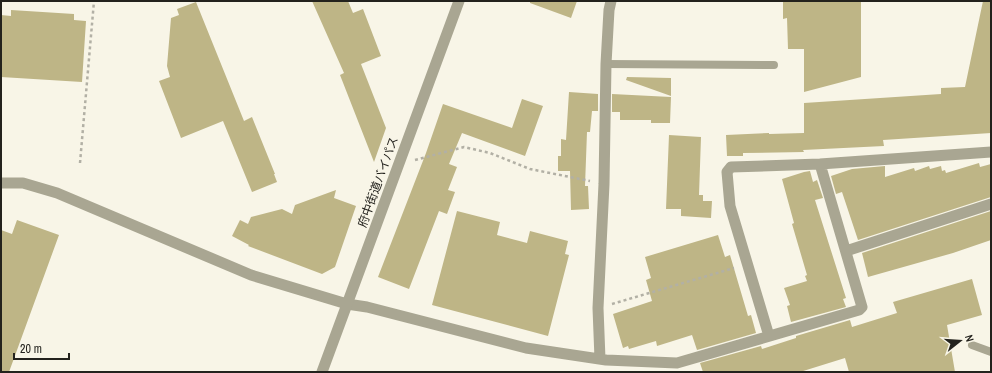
<svg xmlns="http://www.w3.org/2000/svg" width="992" height="373" font-family="'Archivo Narrow','Noto Sans JP',sans-serif">
  <style>
    .building { fill: #beb586 }
    .lines { fill: none; stroke-linecap: round; stroke-linejoin: round }
    .path { stroke: #b2b0a5; stroke-width: 2.5; stroke-dasharray: 3 3; stroke-linecap: butt }
    .service { stroke: #a9a692; stroke-width: 8 }
    .minor { stroke: #a9a692; stroke-width: 11 }
    .tertiary { stroke: #a9a692; stroke-width: 11 }
    .labels { text-anchor: middle; dominant-baseline: central; stroke-width: 3; stroke-linejoin: round; paint-order: stroke }
    .street-label { font-size: 12px; fill: #23221d; stroke: #f8f5e7 }
  </style>
  <rect width="100%" height="100%" fill="#f8f5e7"/>
  <path class="building" d="M 312,1 L 348,1 L 353,13 L 363,9 L 381,56 L 361,64 L 386,128 L 374,162 L 340,75 L 344,73 Z
    M 530,1 L 577,1 L 571,18 L 530,3 Z
    M 783,1 L 861,1 L 861,77 L 804,92 L 804,49 L 788,49 L 787,18 L 783,19 Z
    M 983,1 L 991,1 L 991,133 L 883,140 L 884,146 L 803,150 L 804,152 L 743,153 L 743,156 L 727,156 L 726,135 L 769,133 L 769,134 L 804,133 L 804,103 L 941,94 L 941,88 L 965,87 Z
    M 196,2 L 244,121 L 252,117 L 275,174 L 274,174 L 277,182 L 252,192 L 223,121 L 181,138 L 159,81 L 170,77 L 167,66 L 171,18 L 179,15 L 177,9 Z
    M 11,10 L 74,14 L 74,20 L 86,21 L 82,82 L 1,77 L 1,15 L 11,16 Z
    M 627,77 L 671,78 L 671,96 L 626,80 Z
    M 569,92 L 598,94 L 598,111 L 592,111 L 590,132 L 587,132 L 585,186 L 588,186 L 589,209 L 571,210 L 570,171 L 558,171 L 558,156 L 561,156 L 561,139 L 566,140 Z
    M 612,94 L 671,97 L 670,123 L 651,123 L 651,120 L 620,120 L 620,112 L 612,112 Z
    M 522,99 L 543,106 L 525,156 L 462,133 L 449,164 L 457,167 L 448,190 L 455,192 L 447,214 L 439,211 L 409,289 L 378,277 L 426,153 L 443,104 L 512,128 Z
    M 669,135 L 701,137 L 699,195 L 703,195 L 703,201 L 712,201 L 711,218 L 681,216 L 681,209 L 666,209 Z
    M 979,163 L 980,167 L 991,164 L 991,197 L 858,240 L 842,192 L 836,194 L 831,176 L 852,169 L 885,166 L 885,177 L 914,168 L 915,171 L 929,166 L 930,169 L 941,166 L 942,171 L 945,170 L 946,173 Z
    M 810,171 L 813,182 L 817,180 L 823,198 L 815,200 L 846,298 L 843,299 L 846,307 L 791,322 L 787,306 L 790,305 L 784,288 L 807,281 L 805,276 L 807,275 L 792,224 L 794,223 L 782,179 L 804,172 Z
    M 336,190 L 334,198 L 356,206 L 335,267 L 322,274 L 248,246 L 249,245 L 232,236 L 240,220 L 248,224 L 251,217 L 282,209 L 292,214 L 295,205 Z
    M 457,211 L 500,222 L 497,235 L 527,243 L 530,231 L 568,241 L 565,254 L 569,255 L 548,336 L 432,305 Z
    M 991,211 L 991,240 L 953,253 L 868,277 L 862,253 Z
    M 17,220 L 59,235 L 9,372 L 1,372 L 1,230 L 12,234 Z
    M 718,235 L 725,257 L 730,255 L 748,316 L 751,315 L 756,333 L 697,350 L 692,335 L 657,346 L 656,341 L 629,349 L 628,346 L 623,348 L 613,314 L 652,301 L 646,280 L 651,278 L 645,257 Z
    M 972,279 L 982,315 L 947,325 L 955,372 L 849,372 L 845,358 L 800,372 L 703,372 L 700,363 L 761,346 L 762,349 L 796,338 L 796,336 L 850,320 L 852,327 L 897,313 L 893,302 Z"/>
  <g class="lines">
    <path class="path" d="M 415,160 L 464,147 L 490,153 L 530,169 L 590,181
      M 80,163 L 94,1
      M 612,304 L 734,268"/>
    <path class="service" d="M 606,64 L 774,65
      M 972,345 L 991,352"/>
    <path class="minor" d="M 846,251 L 991,204
      M 347,304 L 367,307 L 526,348 L 606,360 L 677,363 L 859,310 L 862,307 L 820,164
      M 769,336 L 730,206 L 727,172 L 731,167 L 820,164 L 991,152
      M 600,359 L 598,308 L 604,184 L 606,64 L 609,10 L 611,1"/>
    <path class="tertiary" d="M 1,183 L 23,183 L 57,193 L 251,275 L 347,304
      M 322,372 L 459,1"/>
  </g>
  <g class="labels">
    <g class="street-label">
      <text transform="translate(378 182) rotate(-70)">府中街道バイパス</text>
    </g>
  </g>
  <rect width="992" height="373" fill="none" stroke="#23221d" stroke-width="4"/>
  <g transform="translate(960 341) rotate(73)" stroke="#f8f5e7" stroke-width="3" paint-order="stroke">
  <path d="M0-3L7 15L0 10L-7 15Z" fill="#23221d"/>
  <text y="-6" font-size="11" font-weight="bold" text-anchor="middle" fill="#23221d">N</text>
  </g>
  <path d="M14 353v6h55v-6" fill="none" stroke="#23221d" stroke-width="2"/>
  <text x="20" y="353" font-size="12" fill="#23221d" stroke="#f8f5e7" stroke-width="3" paint-order="stroke">20 m</text>
</svg>
